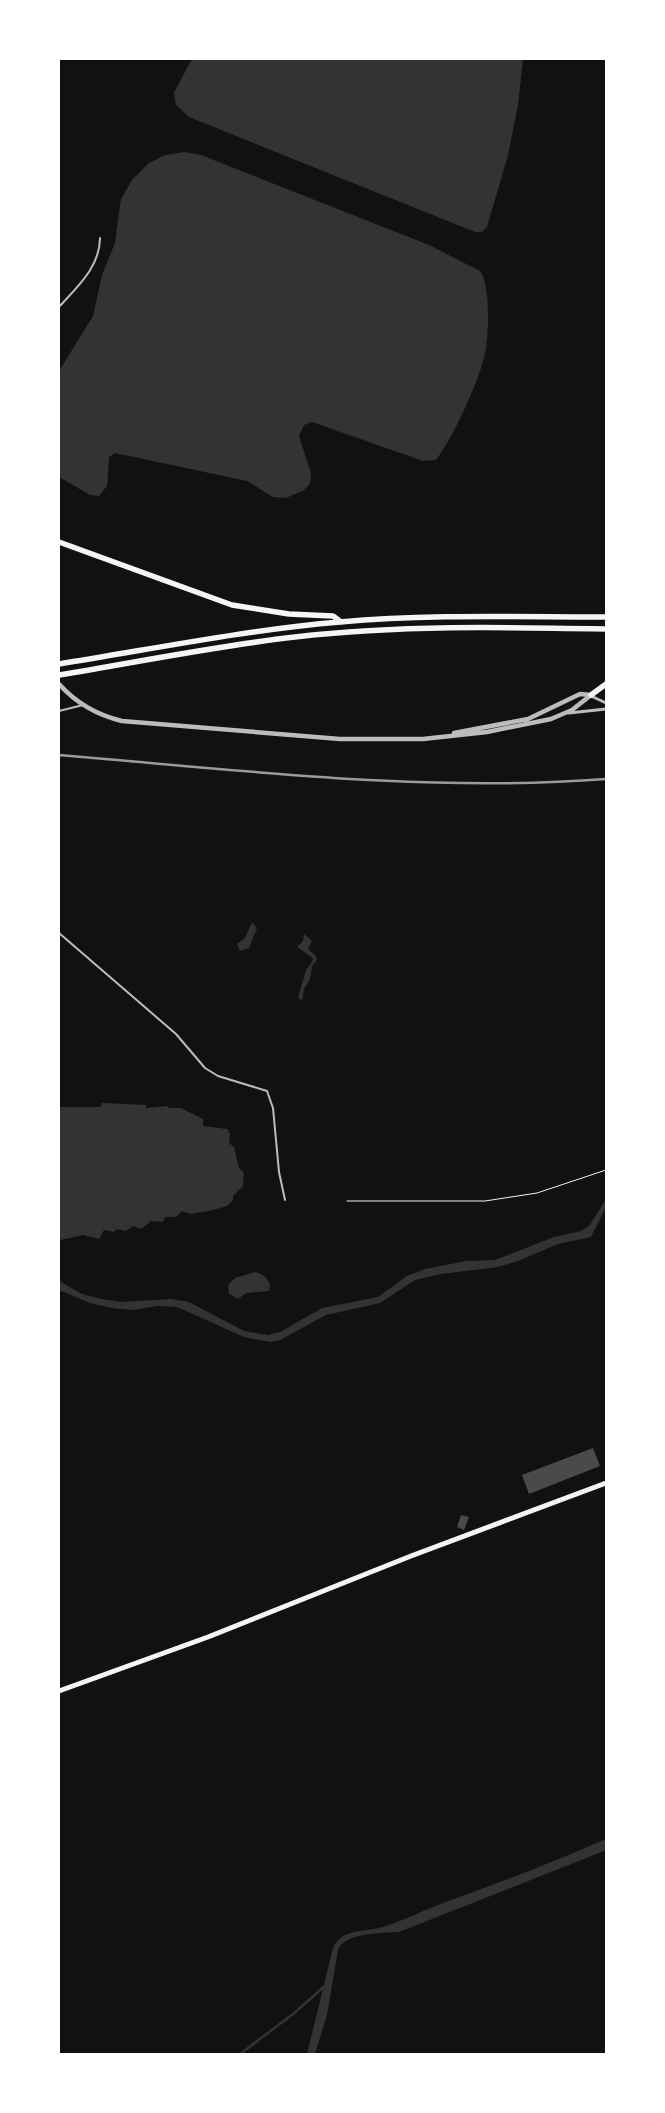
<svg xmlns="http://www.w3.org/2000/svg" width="665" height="2113" font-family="'DejaVu Sans',sans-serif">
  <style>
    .water { fill: #333 }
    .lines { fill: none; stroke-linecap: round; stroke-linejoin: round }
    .stream { stroke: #333; stroke-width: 2.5 }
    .building { fill: #4a4a4a }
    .path { stroke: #f5f5f5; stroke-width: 1 }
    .service { stroke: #bcbcbc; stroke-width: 2 }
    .minor { stroke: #bcbcbc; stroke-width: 3 }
    .tertiary { stroke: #bcbcbc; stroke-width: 4.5 }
    .secondary { stroke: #f5f5f5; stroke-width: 5 }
    .trunk { stroke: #f5f5f5; stroke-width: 5.5 }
    .rail { stroke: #9a9a9a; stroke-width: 2.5 }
  </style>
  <rect width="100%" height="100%" fill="#111"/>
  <path class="water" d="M 192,59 L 523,59 L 518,105 L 508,155 L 487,227 L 482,232 L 475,232 L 189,117 L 176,105 L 174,93 L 177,87 Z
    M 184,152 L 201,155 L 429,245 L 480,271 C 491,285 489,341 484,358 C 477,385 453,438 436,460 L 423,461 L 312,422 L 304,425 L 299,436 L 311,473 L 310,483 L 304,490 L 286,498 L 273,497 L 247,481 L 115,453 L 109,457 L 107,486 L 99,496 L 90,495 L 59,477 L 59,371 L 93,316 L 102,275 L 115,243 L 121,199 L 132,180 L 149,163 L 165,155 Z
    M 252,922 L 257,928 L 249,948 L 240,951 L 237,944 L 245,938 Z
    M 304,934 L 312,941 L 308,949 L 316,956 L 317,960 L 312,966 L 310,979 L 304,989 L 302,1000 L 298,998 L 306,970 L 312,962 L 313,958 L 297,947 L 303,941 Z
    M 102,1103 L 146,1105 L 146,1108 L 168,1106 L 169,1108 L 181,1108 L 203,1119 L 203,1126 L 227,1129 L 230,1134 L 229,1143 L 234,1147 L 239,1168 L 244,1173 L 243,1186 L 233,1196 L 233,1200 L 227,1206 L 214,1210 L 191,1214 L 182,1211 L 176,1217 L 165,1217 L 163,1222 L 151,1221 L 141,1229 L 133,1226 L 126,1231 L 117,1229 L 114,1232 L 104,1230 L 99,1239 L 83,1235 L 61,1240 L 59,1237 L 59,1107 L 100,1107 Z
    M 606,1199 L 606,1207 L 591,1237 L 558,1244 L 518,1261 L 498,1267 L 441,1274 L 415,1280 L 380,1303 L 326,1315 L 280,1340 L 270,1342 L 244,1337 L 177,1307 L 157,1306 L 133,1310 L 112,1308 L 90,1303 L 59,1290 L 59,1281 L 82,1294 L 102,1299 L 122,1302 L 171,1299 L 189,1302 L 244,1331 L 268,1335 L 280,1332 L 322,1308 L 378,1297 L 407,1276 L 425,1269 L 466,1261 L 495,1260 L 554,1237 L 581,1231 L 590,1225 Z
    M 255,1272 C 262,1273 268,1278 270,1285 L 269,1291 L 246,1293 L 238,1299 L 229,1294 L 228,1285 L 235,1278 Z
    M 606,1839 L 606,1850 L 599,1853 L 399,1932 C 383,1933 345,1932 338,1950 L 327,2015 L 315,2054 L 307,2054 L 333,1948 C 342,1927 367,1933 386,1926 C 405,1920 424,1910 443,1903 C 498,1883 552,1863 606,1839 Z"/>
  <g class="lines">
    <path class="stream" d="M 240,2054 L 293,2014 L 326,1985"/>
  </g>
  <path class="building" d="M 593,1448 L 600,1466 L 529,1494 L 522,1475 Z
    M 461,1515 L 469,1517 L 464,1530 L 457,1527 Z"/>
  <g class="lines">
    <path class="path" d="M 347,1201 L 485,1201 L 537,1193 L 606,1170"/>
    <path class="service" d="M 59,307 C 77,287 100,267 100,238
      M 59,711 L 83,705
      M 59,933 L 176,1034 L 205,1068 L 218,1076 L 267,1091 L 273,1108 L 279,1172 L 285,1200"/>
    <path class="minor" d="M 591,696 L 606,703
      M 569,713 L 606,709"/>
    <path class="tertiary" d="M 59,684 C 76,703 97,715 122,721 L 340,739 L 423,739 L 487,732 L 551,719 L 572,710 L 591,695
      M 454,733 L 528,719 L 580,694 L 591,695"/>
    <path class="secondary" d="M 59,1691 L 208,1637 L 411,1556 L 606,1483"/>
    <path class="trunk" d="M 59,542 L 232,605 L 289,614 L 333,616 L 341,622
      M 59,664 C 153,649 245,630 340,622 C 429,614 518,617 606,617
      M 59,675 C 138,662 216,646 295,637 C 398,625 503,627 606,629
      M 591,695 L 606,684"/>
    <path class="rail" d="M 59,755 C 241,770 424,793 606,779"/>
  </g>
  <rect width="665" height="2113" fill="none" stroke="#ffffff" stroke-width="120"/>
</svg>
